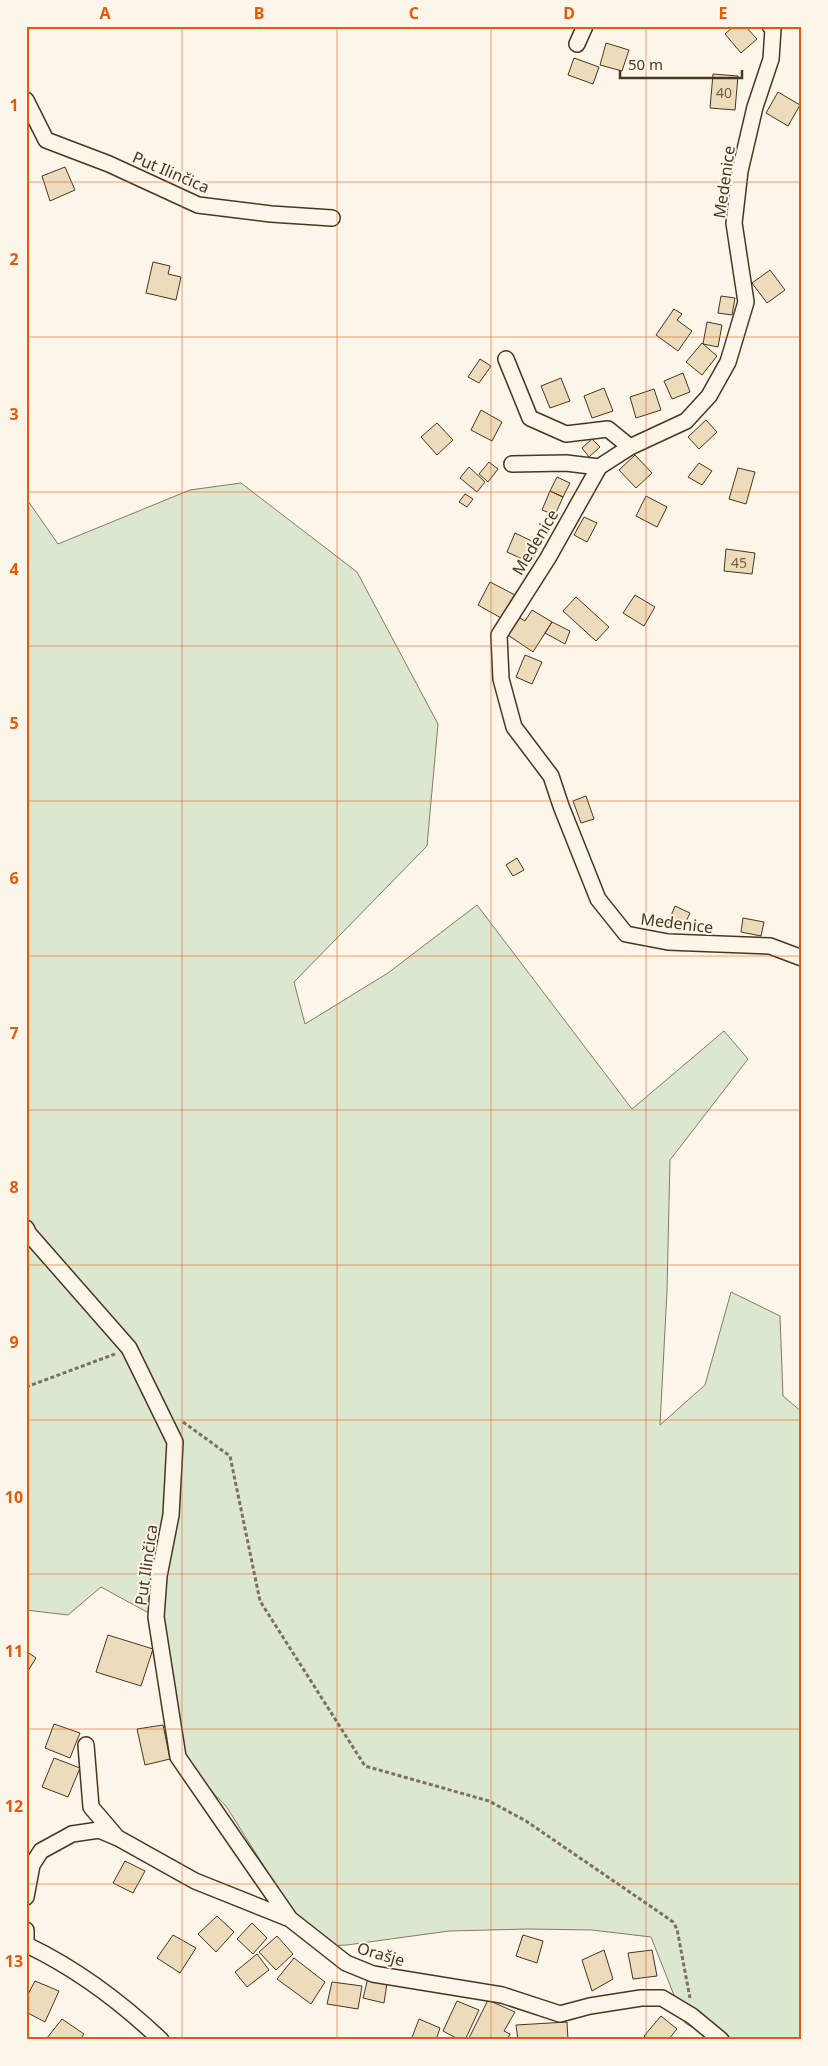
<svg xmlns="http://www.w3.org/2000/svg" width="828" height="2066" font-family="'Noto Sans',sans-serif">
  <style>
    .green { fill: #dce7d0; stroke: #887966 }
    .building { fill: #ecdcbc; stroke: #4a3520 }
    .lines { fill: none; stroke-linecap: round; stroke-linejoin: round }
    .street-casing { stroke: #4a3520; stroke-width: 18 }
    .path { stroke: #7f6f5c; stroke-width: 3; stroke-dasharray: 4 2.5; stroke-linecap: butt }
    .street { stroke: #fbf6e9; stroke-width: 15 }
    .grid { fill: none; stroke: #e8590c; stroke-width: 1; stroke-opacity: 0.55 }
    .labels { text-anchor: middle; dominant-baseline: central; stroke-width: 4; stroke-linejoin: round; paint-order: stroke }
    .number-label { font-size: 14px; fill: #725f47 }
    .street-label { font-size: 16px; fill: #4a3520; stroke: #fbf6e9 }
    .neatline { fill: none; stroke: #e8590c; stroke-width: 2 }
    .grid-label { font-size: 16px; text-anchor: middle; font-weight: bold; fill: #e8590c }
  </style>
  <rect width="100%" height="100%" fill="#fbf6e9"/>
  <path class="green" d="M 241,483 L 357,572 L 438,724 L 427,846 L 294,982 L 305,1024 L 388,973 L 477,905 L 632,1109 L 724,1031 L 748,1059 L 670,1160 L 667,1291 L 660,1425 L 705,1385 L 731,1292 L 780,1316 L 783,1396 L 802,1412 L 802,2040 L 715,2040 L 685,2023 L 651,1937 L 592,1930 L 528,1929 L 449,1931 L 347,1945 L 323,1946 L 294,1914 L 226,1806 L 178,1757 L 156,1617 L 101,1587 L 68,1615 L 26,1610 L 26,498 L 58,544 L 190,490 Z"/>
  <path class="building" d="M 734,26 L 745,26 L 757,39 L 741,53 L 725,34 Z
    M 606,43 L 629,50 L 622,71 L 600,65 Z
    M 574,58 L 599,67 L 593,84 L 568,75 Z
    M 713,74 L 738,76 L 735,110 L 710,108 Z
    M 778,92 L 800,105 L 788,126 L 766,113 Z
    M 65,167 L 75,190 L 50,201 L 42,176 Z
    M 153,262 L 170,266 L 168,274 L 181,277 L 176,300 L 146,293 Z
    M 770,270 L 785,290 L 767,303 L 752,283 Z
    M 721,296 L 735,298 L 732,315 L 718,313 Z
    M 674,309 L 682,314 L 677,320 L 692,331 L 678,351 L 656,335 Z
    M 707,322 L 722,325 L 718,347 L 703,344 Z
    M 702,343 L 717,356 L 702,375 L 686,362 Z
    M 480,359 L 491,366 L 479,383 L 468,377 Z
    M 683,373 L 690,392 L 672,399 L 664,381 Z
    M 561,378 L 570,401 L 550,408 L 541,386 Z
    M 604,388 L 613,411 L 592,418 L 584,396 Z
    M 654,389 L 661,410 L 636,418 L 630,397 Z
    M 481,410 L 502,422 L 492,441 L 471,430 Z
    M 706,420 L 717,432 L 699,449 L 688,437 Z
    M 437,423 L 453,440 L 437,455 L 421,437 Z
    M 592,439 L 600,447 L 589,457 L 582,448 Z
    M 635,455 L 652,473 L 636,488 L 619,470 Z
    M 489,462 L 498,469 L 488,482 L 479,474 Z
    M 699,463 L 712,471 L 702,485 L 688,477 Z
    M 469,467 L 485,482 L 477,492 L 460,478 Z
    M 738,468 L 755,472 L 746,504 L 729,499 Z
    M 557,477 L 570,483 L 563,497 L 550,491 Z
    M 550,491 L 563,497 L 555,515 L 542,510 Z
    M 465,494 L 473,499 L 467,507 L 459,502 Z
    M 646,496 L 667,507 L 657,527 L 636,516 Z
    M 584,517 L 597,523 L 587,542 L 574,535 Z
    M 515,533 L 540,545 L 531,563 L 507,552 Z
    M 726,549 L 755,553 L 752,574 L 724,571 Z
    M 490,582 L 515,595 L 501,618 L 478,605 Z
    M 635,595 L 655,607 L 644,626 L 623,613 Z
    M 576,597 L 609,627 L 596,641 L 563,611 Z
    M 532,610 L 552,622 L 533,652 L 508,635 L 520,618 L 525,621 Z
    M 552,622 L 570,631 L 565,644 L 545,633 Z
    M 525,655 L 542,662 L 532,684 L 516,677 Z
    M 586,796 L 594,819 L 581,823 L 573,801 Z
    M 517,858 L 524,870 L 513,876 L 506,865 Z
    M 675,906 L 690,913 L 682,930 L 668,923 Z
    M 743,918 L 764,922 L 761,936 L 741,932 Z
    M 108,1635 L 153,1649 L 141,1686 L 96,1672 Z
    M 26,1651 L 36,1658 L 26,1674 Z
    M 54,1724 L 80,1733 L 70,1758 L 45,1748 Z
    M 163,1725 L 170,1759 L 145,1765 L 137,1729 Z
    M 54,1758 L 80,1768 L 68,1797 L 42,1787 Z
    M 125,1861 L 145,1871 L 133,1893 L 113,1883 Z
    M 217,1916 L 234,1932 L 216,1952 L 198,1934 Z
    M 252,1923 L 267,1938 L 253,1954 L 237,1939 Z
    M 173,1935 L 196,1948 L 180,1973 L 157,1958 Z
    M 523,1935 L 543,1941 L 537,1963 L 516,1956 Z
    M 277,1936 L 293,1954 L 276,1970 L 259,1952 Z
    M 604,1950 L 613,1979 L 592,1991 L 582,1960 Z
    M 652,1950 L 657,1976 L 633,1979 L 628,1953 Z
    M 257,1954 L 269,1970 L 247,1987 L 235,1972 Z
    M 294,1958 L 325,1982 L 311,2004 L 277,1979 Z
    M 368,1978 L 387,1983 L 384,2003 L 363,1998 Z
    M 35,1981 L 59,1991 L 45,2022 L 26,2012 L 26,1998 Z
    M 332,1982 L 362,1986 L 358,2009 L 327,2004 Z
    M 488,2000 L 515,2012 L 504,2031 L 510,2034 L 507,2040 L 468,2040 Z
    M 457,2001 L 479,2010 L 465,2040 L 460,2040 L 443,2031 Z
    M 661,2016 L 677,2029 L 668,2040 L 648,2040 L 644,2036 Z
    M 62,2019 L 84,2034 L 80,2040 L 47,2038 Z
    M 419,2019 L 440,2028 L 436,2040 L 411,2040 Z
    M 567,2022 L 568,2040 L 518,2040 L 516,2025 Z"/>
  <g class="lines">
    <g class="street-casing">
      <path id="street" d="M 770,26 L 773,29 L 771,59 L 755,107 L 740,171 L 734,223 L 746,302 L 728,362 L 709,396 L 686,421 L 630,447 L 599,467 L 548,558 L 499,635 L 501,679 L 514,727 L 551,776 L 561,806 L 598,899 L 626,934 L 668,942 L 770,946 L 802,958
        M 577,44 L 585,26
        M 26,100 L 46,140 L 109,164 L 198,205 L 271,214 L 332,218
        M 506,359 L 530,418 L 566,434 L 608,429 L 630,447
        M 512,464 L 566,463 L 599,467
        M 26,1228 L 29,1234 L 129,1348 L 175,1442 L 171,1515 L 159,1576 L 156,1617 L 178,1757 L 290,1919
        M 86,1745 L 91,1807 L 115,1835
        M 26,1897 L 32,1865 L 41,1851 L 72,1834 L 99,1830 L 118,1838 L 195,1881 L 290,1919 L 346,1963 L 373,1974 L 502,1995 L 560,2014 L 590,2006 L 641,1998 L 662,1998 L 692,2016 L 721,2040
        M 26,1930 L 26,1946
        M 27,1945 C 77,1969 121,2002 161,2040"/>
    </g>
    <path class="path" d="M 26,1387 L 115,1354
      M 183,1422 L 230,1456 L 260,1601 L 365,1766 L 489,1801 L 526,1821 L 656,1910 L 673,1922 L 677,1929 L 690,1998"/>
    <use href="#street" class="street"/>
  </g>
  <path class="grid" d="M 182,26 L 182,2040M 337,26 L 337,2040M 491,26 L 491,2040M 646,26 L 646,2040M 26,182 L 802,182M 26,337 L 802,337M 26,492 L 802,492M 26,646 L 802,646M 26,801 L 802,801M 26,956 L 802,956M 26,1110 L 802,1110M 26,1265 L 802,1265M 26,1420 L 802,1420M 26,1574 L 802,1574M 26,1729 L 802,1729M 26,1884 L 802,1884"/>
  <g class="labels">
    <g class="number-label">
      <text x="724" y="92">40</text>
      <text x="739" y="562">45</text>
    </g>
    <g class="street-label">
      <text transform="translate(171 172) rotate(23)">Put Ilinčica</text>
      <text transform="translate(724 182) rotate(-82)">Medenice</text>
      <text transform="translate(535 542) rotate(-59)">Medenice</text>
      <text transform="translate(677 923) rotate(7)">Medenice</text>
      <text transform="translate(146 1565) rotate(-82)">Put Ilinčica</text>
      <text transform="translate(381 1954) rotate(16)">Orašje</text>
    </g>
  </g>
  <rect width="828" height="2066" fill="none" stroke="#fbf6e9" stroke-width="55"/>
  <path d="M620 70v8h122v-8" fill="none" stroke="#4a3520" stroke-width="2.5"/>
  <text x="628" y="70" font-size="15" fill="#4a3520" stroke="#fbf6e9" stroke-width="4" paint-order="stroke">50 m</text>
  <rect x="28" y="28" width="772" height="2010" class="neatline"/>
  <g class="grid-label">
    <text x="105" y="19">A</text>
    <text x="259" y="19">B</text>
    <text x="414" y="19">C</text>
    <text x="569" y="19">D</text>
    <text x="723" y="19">E</text>
    <text x="14" y="111">1</text>
    <text x="14" y="265">2</text>
    <text x="14" y="420">3</text>
    <text x="14" y="575">4</text>
    <text x="14" y="729">5</text>
    <text x="14" y="884">6</text>
    <text x="14" y="1039">7</text>
    <text x="14" y="1193">8</text>
    <text x="14" y="1348">9</text>
    <text x="14" y="1503">10</text>
    <text x="14" y="1657">11</text>
    <text x="14" y="1812">12</text>
    <text x="14" y="1967">13</text>
  </g>
</svg>
